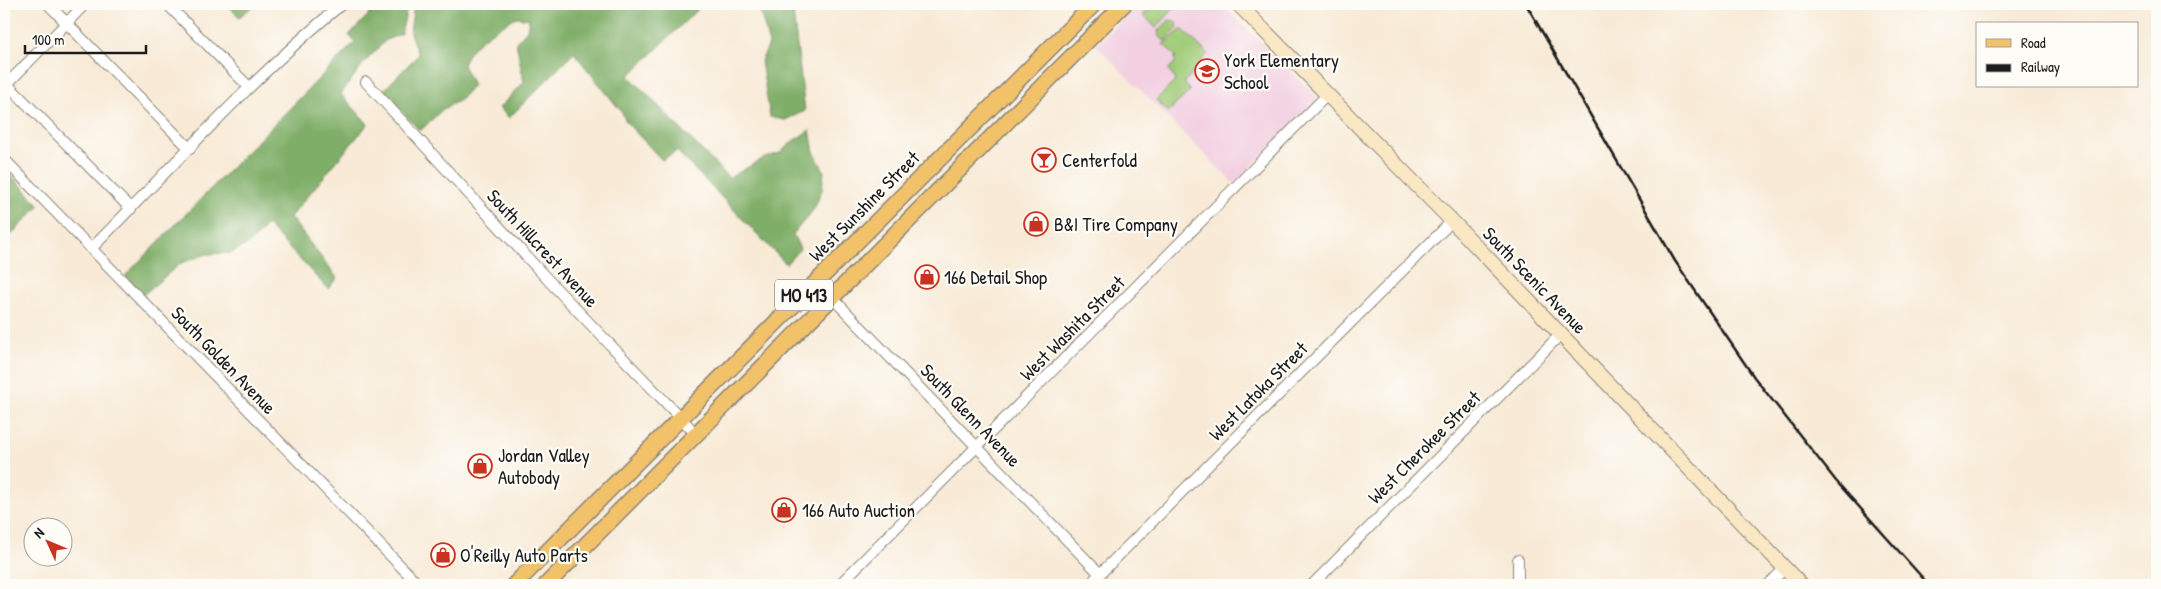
<svg xmlns="http://www.w3.org/2000/svg" width="2161" height="589" font-family="'Patrick Hand',sans-serif">
  <style>
    .built { fill: #f2cfe1 }
    .green { fill: #9fca77; stroke: #5e734a }
    .forest { fill: #7fae68; stroke: #4e6542 }
    .lines { fill: none; stroke-linecap: round; stroke-linejoin: round }
    .street-casing { stroke: #8a8379; stroke-width: 12 }
    .secondary-casing { stroke: #8a8379; stroke-width: 16 }
    .primary-casing { stroke: #8a8379; stroke-width: 18 }
    .street { stroke: #fff; stroke-width: 10 }
    .secondary { stroke: #fae7c3; stroke-width: 14 }
    .primary { stroke: #f2c26a; stroke-width: 15 }
    .rail { stroke: #1c1c1c; stroke-width: 2.5 }
    .labels { text-anchor: middle; dominant-baseline: central; stroke-width: 4.5; stroke-linejoin: round; paint-order: stroke }
    .shield { fill: #fdfcf7; stroke: #605f5e; stroke-width: 1 }
    .shield-label { font-size: 18px; font-weight: bold; fill: #1c1c1c }
    .poi-label { font-size: 19px; fill: #1c1c1c; stroke: #fdfcf7; text-anchor: start }
    .street-label { font-size: 19px; fill: #1c1c1c; stroke: #fdfcf7 }
  </style>
  <rect width="100%" height="100%" fill="#fdfcf7"/>
  <filter id="ink" filterUnits="userSpaceOnUse"><feTurbulence type="fractalNoise" baseFrequency=".02" numOctaves="2"/><feDisplacementMap in="SourceGraphic" scale="10" xChannelSelector="R" yChannelSelector="G"/><feConvolveMatrix kernelMatrix="1 2 1 2 8 2 1 2 1" color-interpolation-filters="sRGB"/></filter>
  <filter id="wash" filterUnits="userSpaceOnUse"><feTurbulence type="fractalNoise" baseFrequency=".0096" numOctaves="4" result="noise"/><feDisplacementMap in="SourceGraphic" scale="20" xChannelSelector="R" yChannelSelector="G"/><feGaussianBlur stdDeviation="1.12" result="paint"/><feColorMatrix in="noise" values="0 0 0 0 0 0 0 0 0 0 0 0 0 0 0 0 0 1.4 0 .05"/><feComposite in="paint" operator="in"/></filter>
  <g filter="url(#wash)">
    <rect width="100%" height="100%" fill="#f8ead6"/>
    <path class="built" d="M 1137,4 L 1221,4 L 1318,98 L 1234,184 L 1096,45 Z"/>
    <path class="green" d="M 1156,4 L 1178,4 L 1156,28 L 1143,15 Z
      M 1169,20 L 1174,21 L 1177,24 L 1178,28 L 1166,40 L 1163,40 L 1159,36 L 1158,31 Z
      M 1182,29 L 1208,54 L 1201,61 L 1203,64 L 1184,82 L 1190,91 L 1168,112 L 1156,100 L 1176,80 L 1168,70 L 1176,61 L 1174,59 L 1176,57 L 1163,44 Z"/>
    <path class="forest" d="M 226,4 L 256,4 L 239,17 Z
      M 379,4 L 408,4 L 401,34 L 386,40 L 362,65 L 341,94 L 368,124 L 290,217 L 337,278 L 328,289 L 267,225 L 250,243 L 231,253 L 207,254 L 181,263 L 143,295 L 125,276 L 355,42 L 349,35 Z
      M 414,4 L 703,4 L 629,76 L 729,178 L 764,158 L 780,153 L 793,141 L 810,130 L 814,152 L 824,171 L 822,190 L 814,209 L 793,234 L 800,249 L 786,264 L 677,151 L 662,160 L 627,123 L 621,111 L 574,53 L 509,118 L 499,108 L 524,82 L 516,42 L 527,30 L 529,19 L 516,17 C 497,29 470,42 463,65 L 473,85 L 460,100 L 443,109 L 420,131 L 383,91 L 418,55 L 410,33 Z
      M 763,4 L 792,4 L 805,111 L 785,120 L 770,117 L 761,61 L 769,44 L 761,14 Z
      M 4,168 L 40,205 L 4,242 Z"/>
  </g>
  <g filter="url(#ink)">
    <g class="lines">
      <g class="street-casing">
        <path id="street" d="M 48,4 L 190,149
          M 167,4 L 249,87
          M 4,81 L 131,209
          M 366,82 L 549,281 L 696,434
          M 7,84 L 85,4
          M 4,159 L 419,585
          M 91,249 C 173,166 252,78 342,4
          M 817,282 L 1100,574
          M 839,585 L 1328,94
          M 1089,585 L 1452,221
          M 1312,585 L 1561,334
          M 1518,585 L 1518,560
          M 1768,585 L 1785,568"/>
      </g>
      <g class="secondary-casing">
        <path id="secondary" d="M 1238,4 L 1452,221 L 1801,585"/>
      </g>
      <g class="primary-casing">
        <path id="primary" d="M 514,585 L 1094,4
          M 546,585 L 1124,4"/>
      </g>
      <use href="#street" class="street"/>
      <use href="#secondary" class="secondary"/>
      <use href="#primary" class="primary"/>
      <path class="rail" d="M 1526,4 L 1675,261 L 1754,377 L 1836,481 L 1929,585"/>
    </g>
  </g>
  <defs>
    <g id="school-ring" transform="scale(1.25)"><circle r="9.5" fill="#fdfcf7" stroke="#c8321e" stroke-width="1.5"/><path d="M0-5L7-2L0 1L-7-2ZM-4 1L0 2.5L4 1V4Q0 6-4 4Z" fill="#c8321e"/></g>
    <g id="bar-ring" transform="scale(1.25)"><circle r="9.5" fill="#fdfcf7" stroke="#c8321e" stroke-width="1.5"/><path d="M-6-5H6L.8 .8V4.5H3.5V6h-7V4.5H-.8V.8Z" fill="#c8321e"/></g>
    <g id="shop-ring" transform="scale(1.25)"><circle r="9.5" fill="#fdfcf7" stroke="#c8321e" stroke-width="1.5"/><path d="M-5-2.5h2.3a2.7 3.5 0 0 1 5.4 0H5L5.5 6h-11ZM-1.5-2.5h3a1.5 2.3 0 0 0-3 0Z" fill="#c8321e"/></g>
  </defs>
  <g fill-rule="evenodd">
    <use href="#school-ring" x="1207" y="71"/>
    <use href="#bar-ring" x="1044" y="160"/>
    <use href="#shop-ring" x="1036" y="224"/>
    <use href="#shop-ring" x="927" y="277"/>
    <use href="#shop-ring" x="480" y="466"/>
    <use href="#shop-ring" x="784" y="510"/>
    <use href="#shop-ring" x="443" y="555"/>
  </g>
  <g class="labels">
    <rect class="shield" x="775" y="279.5" width="58" height="31" rx="4"/>
    <g class="shield-label">
      <text x="804" y="295">MO 413</text>
    </g>
    <g class="poi-label">
      <text x="1224" y="60">York Elementary<tspan x="1224" dy="22">School</tspan></text>
      <text x="1062" y="160">Centerfold</text>
      <text x="1054" y="224">B&amp;I Tire Company</text>
      <text x="944" y="277">166 Detail Shop</text>
      <text x="498" y="455">Jordan Valley<tspan x="498" dy="22">Autobody</tspan></text>
      <text x="802" y="510">166 Auto Auction</text>
      <text x="460" y="555">O'Reilly Auto Parts</text>
    </g>
    <g class="street-label">
      <text transform="translate(864 206) rotate(-45)">West Sunshine Street</text>
      <text transform="translate(543 248) rotate(47)">South Hillcrest Avenue</text>
      <text transform="translate(1535 280) rotate(46)">South Scenic Avenue</text>
      <text transform="translate(1072 328) rotate(-45)">West Washita Street</text>
      <text transform="translate(224 360) rotate(46)">South Golden Avenue</text>
      <text transform="translate(1258 391) rotate(-45)">West Latoka Street</text>
      <text transform="translate(971 415) rotate(46)">South Glenn Avenue</text>
      <text transform="translate(1424 447) rotate(-45)">West Cherokee Street</text>
    </g>
  </g>
  <rect width="2161" height="589" fill="none" stroke="#fdfcf7" stroke-width="20"/>
  <rect x="1976" y="22" width="162" height="65" fill="#fdfcf7" stroke="#a3a29f"/>
  <rect x="1986" y="39" width="25" height="8" fill="#f2c26a" stroke="#a3a29f"/>
  <text x="2021" y="48" font-size="15" fill="#1c1c1c">Road</text>
  <rect x="1986" y="64" width="25" height="8" fill="#1c1c1c" stroke="#a3a29f"/>
  <text x="2021" y="72" font-size="15" fill="#1c1c1c">Railway</text>
  <g transform="translate(48 542) rotate(314)"><circle r="24" fill="#fdfcf7" stroke="#a3a29f"/>
  <path d="M0-4L9 19L0 12L-9 19Z" fill="#c8321e"/>
  <text y="-8" font-size="14" font-weight="bold" text-anchor="middle" fill="#1c1c1c">N</text>
  </g>
  <path d="M25 45v8h121v-8" fill="none" stroke="#1c1c1c" stroke-width="2.5"/>
  <text x="32" y="45" font-size="15" fill="#1c1c1c" stroke="#fdfcf7" stroke-width="4" paint-order="stroke">100 m</text>
</svg>
